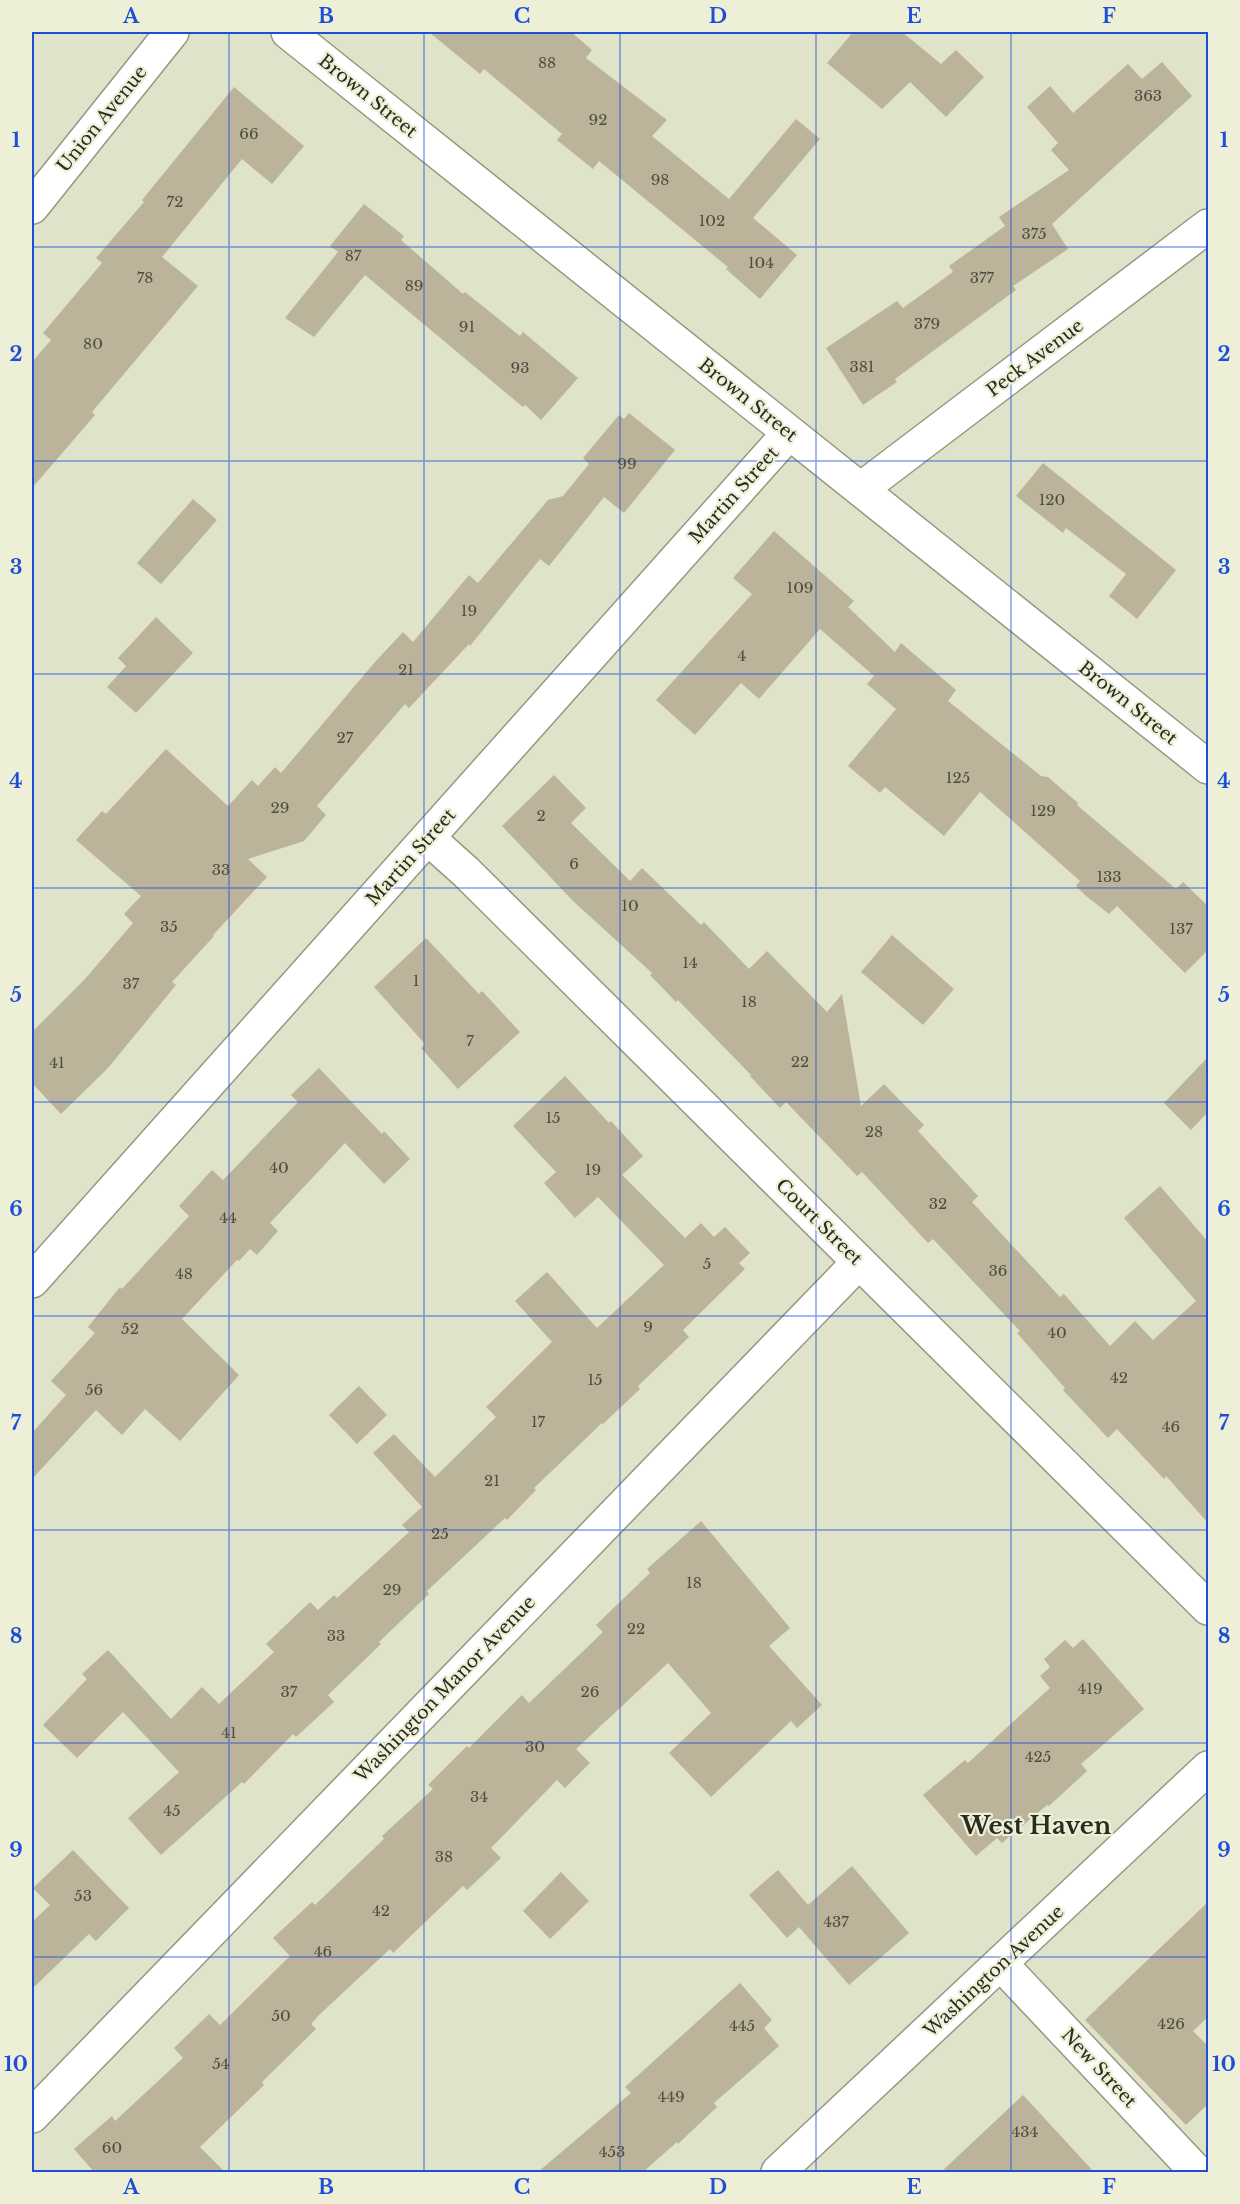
<svg xmlns="http://www.w3.org/2000/svg" width="1240" height="2204" font-family="'Libre Baskerville',serif">
  <style>
    .building { fill: #bcb39b }
    .lines { fill: none; stroke-linecap: round; stroke-linejoin: round }
    .street-casing { stroke: #969981; stroke-width: 36 }
    .street { stroke: #fff; stroke-width: 33 }
    .grid { fill: none; stroke: #1d4ed8; stroke-width: 1.5; stroke-opacity: 0.55 }
    .labels { text-anchor: middle; dominant-baseline: central; stroke-width: 4.5; stroke-linejoin: round; paint-order: stroke }
    .number-label { font-size: 15px; fill: #4e4d40 }
    .street-label { font-size: 18px; fill: #2a2b21; stroke: #edf0d6 }
    .district-label { font-size: 24px; font-weight: bold; fill: #2a2b21; stroke: #edf0d6 }
    .neatline { fill: none; stroke: #1d4ed8; stroke-width: 2 }
    .grid-label { font-size: 20px; text-anchor: middle; font-weight: bold; fill: #1d4ed8 }
  </style>
  <rect width="100%" height="100%" fill="#dfe3c9"/>
  <path class="building" d="M 429,32 L 571,32 L 592,50 L 586,58 L 667,120 L 652,136 L 729,199 L 796,119 L 820,139 L 753,218 L 797,255 L 760,299 L 726,269 L 728,267 L 599,161 L 593,169 L 557,140 L 562,134 L 484,69 L 480,74 Z
    M 853,32 L 902,32 L 941,64 L 956,50 L 984,77 L 946,117 L 910,82 L 882,109 L 827,63 Z
    M 1162,62 L 1192,96 L 1052,224 L 1068,249 L 1013,286 L 1016,290 L 895,379 L 897,382 L 863,405 L 826,348 L 897,301 L 903,308 L 953,272 L 949,266 L 1005,226 L 999,217 L 1069,170 L 1051,150 L 1058,143 L 1027,107 L 1050,86 L 1073,113 L 1128,64 L 1142,79 Z
    M 234,87 L 304,146 L 272,184 L 242,159 L 162,257 L 198,286 L 92,412 L 95,415 L 32,488 L 32,362 L 51,340 L 43,333 L 102,263 L 96,258 L 144,202 L 142,200 Z
    M 364,204 L 404,236 L 401,240 L 463,294 L 465,292 L 520,336 L 523,332 L 578,378 L 541,420 L 525,405 L 523,407 L 365,275 L 314,337 L 285,318 L 338,252 L 330,246 Z
    M 629,413 L 675,450 L 624,513 L 604,497 L 549,566 L 540,559 L 470,646 L 469,644 L 409,708 L 405,704 L 317,806 L 326,815 L 304,841 L 248,859 L 267,877 L 213,935 L 214,936 L 172,982 L 176,985 L 108,1068 L 61,1114 L 32,1083 L 32,1032 L 85,979 L 133,923 L 124,914 L 141,896 L 76,840 L 102,811 L 106,814 L 166,749 L 228,806 L 252,780 L 258,786 L 275,767 L 281,773 L 375,662 L 403,632 L 413,642 L 469,575 L 478,583 L 548,500 L 563,496 L 589,464 L 583,458 L 619,415 L 624,419 Z
    M 1043,463 L 1176,570 L 1137,619 L 1109,596 L 1126,574 L 1066,528 L 1063,533 L 1016,496 Z
    M 193,499 L 217,520 L 161,584 L 137,563 Z
    M 774,531 L 854,601 L 848,607 L 895,652 L 901,643 L 956,690 L 948,701 L 1041,776 L 1048,777 L 1078,803 L 1077,805 L 1176,889 L 1183,882 L 1209,907 L 1209,949 L 1185,973 L 1117,906 L 1109,914 L 1085,895 L 1076,886 L 1080,881 L 980,792 L 944,836 L 885,787 L 880,793 L 848,766 L 896,709 L 867,684 L 874,676 L 820,629 L 759,699 L 741,683 L 695,735 L 656,700 L 752,594 L 733,578 Z
    M 156,617 L 193,653 L 136,713 L 107,687 L 126,666 L 118,658 Z
    M 554,775 L 586,808 L 571,823 L 630,881 L 642,868 L 701,925 L 704,922 L 749,969 L 767,951 L 827,1012 L 842,994 L 861,1106 L 884,1084 L 924,1125 L 918,1131 L 978,1196 L 972,1202 L 1060,1297 L 1064,1294 L 1110,1346 L 1135,1321 L 1153,1340 L 1196,1301 L 1124,1218 L 1160,1186 L 1209,1243 L 1209,1524 L 1166,1476 L 1164,1479 L 1117,1429 L 1108,1438 L 1063,1390 L 1065,1388 L 1017,1333 L 1020,1331 L 933,1239 L 928,1243 L 862,1172 L 857,1176 L 786,1102 L 780,1108 L 750,1076 L 751,1075 L 678,1000 L 676,1002 L 650,975 L 652,973 L 573,901 L 502,826 Z
    M 892,935 L 954,989 L 923,1025 L 861,972 Z
    M 426,938 L 479,994 L 482,991 L 520,1032 L 458,1089 L 421,1048 L 425,1044 L 374,987 Z
    M 1209,1056 L 1209,1111 L 1191,1130 L 1164,1103 Z
    M 319,1068 L 382,1134 L 384,1131 L 410,1159 L 384,1184 L 345,1143 L 270,1223 L 278,1231 L 257,1255 L 250,1249 L 239,1261 L 237,1260 L 182,1319 L 239,1375 L 180,1441 L 145,1409 L 122,1435 L 96,1410 L 32,1479 L 32,1433 L 66,1395 L 51,1381 L 95,1333 L 88,1327 L 120,1287 L 122,1289 L 189,1216 L 179,1206 L 212,1170 L 223,1180 L 298,1102 L 291,1095 Z
    M 565,1076 L 609,1123 L 611,1121 L 643,1156 L 622,1175 L 685,1238 L 701,1223 L 714,1237 L 725,1227 L 750,1253 L 739,1263 L 745,1269 L 683,1330 L 689,1337 L 638,1386 L 640,1389 L 603,1424 L 602,1423 L 534,1488 L 536,1490 L 507,1520 L 505,1518 L 427,1591 L 429,1594 L 379,1642 L 381,1644 L 328,1695 L 334,1702 L 296,1737 L 293,1734 L 244,1784 L 242,1782 L 161,1855 L 128,1818 L 179,1772 L 123,1712 L 77,1758 L 43,1725 L 87,1679 L 82,1674 L 108,1650 L 171,1719 L 202,1687 L 219,1704 L 274,1652 L 266,1644 L 310,1602 L 318,1610 L 334,1595 L 337,1598 L 409,1532 L 402,1525 L 422,1507 L 373,1453 L 394,1434 L 435,1477 L 496,1417 L 486,1407 L 552,1342 L 515,1301 L 547,1272 L 597,1328 L 664,1265 L 598,1197 L 575,1218 L 544,1183 L 556,1172 L 513,1126 Z
    M 359,1386 L 387,1415 L 357,1444 L 329,1415 Z
    M 701,1521 L 790,1628 L 769,1646 L 822,1705 L 797,1728 L 791,1721 L 711,1797 L 669,1753 L 711,1713 L 668,1663 L 576,1749 L 590,1763 L 565,1788 L 557,1780 L 491,1848 L 501,1858 L 467,1890 L 463,1886 L 393,1953 L 390,1949 L 319,2015 L 311,2024 L 316,2029 L 262,2082 L 264,2085 L 200,2147 L 225,2172 L 94,2172 L 74,2149 L 112,2116 L 115,2121 L 183,2058 L 174,2048 L 209,2014 L 220,2025 L 290,1956 L 273,1938 L 312,1902 L 315,1905 L 384,1839 L 382,1836 L 433,1789 L 428,1785 L 467,1746 L 469,1748 L 522,1695 L 529,1703 L 603,1632 L 596,1625 L 650,1573 L 647,1569 Z
    M 1083,1639 L 1144,1709 L 1081,1764 L 1087,1771 L 1049,1806 L 1047,1805 L 1002,1843 L 997,1838 L 976,1856 L 923,1795 L 965,1760 L 968,1763 L 1050,1688 L 1040,1676 L 1050,1667 L 1044,1659 L 1065,1640 L 1073,1648 Z
    M 73,1850 L 129,1908 L 96,1941 L 89,1934 L 32,1989 L 32,1922 L 50,1905 L 33,1888 Z
    M 852,1866 L 909,1933 L 849,1985 L 799,1927 L 787,1938 L 749,1895 L 778,1870 L 808,1905 Z
    M 561,1872 L 589,1901 L 550,1939 L 523,1911 Z
    M 1209,1901 L 1209,2016 L 1193,2031 L 1209,2047 L 1209,2103 L 1186,2125 L 1085,2020 Z
    M 740,1983 L 772,2020 L 764,2028 L 779,2046 L 714,2103 L 717,2107 L 678,2144 L 677,2142 L 643,2172 L 538,2172 L 631,2093 L 625,2087 Z
    M 1023,2095 L 1094,2172 L 941,2172 Z"/>
  <g class="lines">
    <g class="street-casing">
      <path id="street" d="M 288,32 L 1208,767
        M 32,207 L 172,32
        M 861,489 L 1208,226
        M 428,838 L 466,872 L 1208,1608
        M 32,1281 L 789,433
        M 1001,1964 L 1197,2172
        M 32,2116 L 859,1262
        M 778,2172 L 1208,1768"/>
    </g>
    <use href="#street" class="street"/>
  </g>
  <path class="grid" d="M 229,32 L 229,2172M 424,32 L 424,2172M 620,32 L 620,2172M 816,32 L 816,2172M 1011,32 L 1011,2172M 32,247 L 1208,247M 32,461 L 1208,461M 32,674 L 1208,674M 32,888 L 1208,888M 32,1102 L 1208,1102M 32,1316 L 1208,1316M 32,1530 L 1208,1530M 32,1743 L 1208,1743M 32,1957 L 1208,1957"/>
  <g class="labels">
    <g class="number-label">
      <text x="547" y="62">88</text>
      <text x="1148" y="95">363</text>
      <text x="598" y="119">92</text>
      <text x="249" y="133">66</text>
      <text x="660" y="179">98</text>
      <text x="175" y="201">72</text>
      <text x="712" y="220">102</text>
      <text x="1034" y="233">375</text>
      <text x="353" y="255">87</text>
      <text x="761" y="262">104</text>
      <text x="145" y="277">78</text>
      <text x="982" y="277">377</text>
      <text x="414" y="285">89</text>
      <text x="927" y="323">379</text>
      <text x="467" y="326">91</text>
      <text x="93" y="343">80</text>
      <text x="862" y="366">381</text>
      <text x="520" y="367">93</text>
      <text x="627" y="463">99</text>
      <text x="1052" y="499">120</text>
      <text x="800" y="587">109</text>
      <text x="469" y="610">19</text>
      <text x="742" y="655">4</text>
      <text x="406" y="669">21</text>
      <text x="345" y="737">27</text>
      <text x="958" y="777">125</text>
      <text x="280" y="807">29</text>
      <text x="1043" y="810">129</text>
      <text x="541" y="815">2</text>
      <text x="574" y="863">6</text>
      <text x="221" y="869">33</text>
      <text x="1109" y="876">133</text>
      <text x="630" y="905">10</text>
      <text x="169" y="926">35</text>
      <text x="1181" y="928">137</text>
      <text x="690" y="962">14</text>
      <text x="416" y="980">1</text>
      <text x="131" y="983">37</text>
      <text x="749" y="1001">18</text>
      <text x="470" y="1040">7</text>
      <text x="800" y="1061">22</text>
      <text x="57" y="1062">41</text>
      <text x="553" y="1117">15</text>
      <text x="874" y="1131">28</text>
      <text x="279" y="1167">40</text>
      <text x="593" y="1169">19</text>
      <text x="938" y="1203">32</text>
      <text x="228" y="1217">44</text>
      <text x="707" y="1263">5</text>
      <text x="998" y="1270">36</text>
      <text x="184" y="1273">48</text>
      <text x="648" y="1326">9</text>
      <text x="130" y="1328">52</text>
      <text x="1057" y="1332">40</text>
      <text x="1119" y="1377">42</text>
      <text x="595" y="1379">15</text>
      <text x="94" y="1389">56</text>
      <text x="538" y="1421">17</text>
      <text x="1171" y="1426">46</text>
      <text x="492" y="1480">21</text>
      <text x="440" y="1533">25</text>
      <text x="694" y="1582">18</text>
      <text x="392" y="1589">29</text>
      <text x="636" y="1628">22</text>
      <text x="336" y="1635">33</text>
      <text x="1090" y="1688">419</text>
      <text x="289" y="1691">37</text>
      <text x="590" y="1691">26</text>
      <text x="229" y="1732">41</text>
      <text x="535" y="1746">30</text>
      <text x="1038" y="1756">425</text>
      <text x="479" y="1796">34</text>
      <text x="172" y="1810">45</text>
      <text x="444" y="1856">38</text>
      <text x="83" y="1895">53</text>
      <text x="381" y="1910">42</text>
      <text x="836" y="1921">437</text>
      <text x="323" y="1951">46</text>
      <text x="281" y="2015">50</text>
      <text x="1171" y="2023">426</text>
      <text x="742" y="2025">445</text>
      <text x="221" y="2063">54</text>
      <text x="671" y="2096">449</text>
      <text x="1025" y="2131">434</text>
      <text x="112" y="2147">60</text>
      <text x="612" y="2151">453</text>
    </g>
    <g class="street-label">
      <text transform="translate(368 96) rotate(39)">Brown Street</text>
      <text transform="translate(102 119) rotate(-51)">Union Avenue</text>
      <text transform="translate(1035 358) rotate(-37)">Peck Avenue</text>
      <text transform="translate(748 400) rotate(39)">Brown Street</text>
      <text transform="translate(734 495) rotate(-48)">Martin Street</text>
      <text transform="translate(1128 703) rotate(39)">Brown Street</text>
      <text transform="translate(411 857) rotate(-48)">Martin Street</text>
      <text transform="translate(819 1222) rotate(45)">Court Street</text>
      <text transform="translate(445 1689) rotate(-46)">Washington Manor Avenue</text>
      <text transform="translate(994 1971) rotate(-43)">Washington Avenue</text>
      <text transform="translate(1099 2068) rotate(47)">New Street</text>
    </g>
    <g class="district-label">
      <text x="1036" y="1825">West Haven</text>
    </g>
  </g>
  <rect width="1240" height="2204" fill="none" stroke="#edf0d6" stroke-width="66"/>
  <rect x="33" y="33" width="1174" height="2138" class="neatline"/>
  <g class="grid-label">
    <text x="131" y="23">A</text>
    <text x="326" y="23">B</text>
    <text x="522" y="23">C</text>
    <text x="718" y="23">D</text>
    <text x="914" y="23">E</text>
    <text x="1109" y="23">F</text>
    <text x="16" y="147">1</text>
    <text x="1224" y="147">1</text>
    <text x="16" y="361">2</text>
    <text x="1224" y="361">2</text>
    <text x="16" y="574">3</text>
    <text x="1224" y="574">3</text>
    <text x="16" y="788">4</text>
    <text x="1224" y="788">4</text>
    <text x="16" y="1002">5</text>
    <text x="1224" y="1002">5</text>
    <text x="16" y="1216">6</text>
    <text x="1224" y="1216">6</text>
    <text x="16" y="1430">7</text>
    <text x="1224" y="1430">7</text>
    <text x="16" y="1643">8</text>
    <text x="1224" y="1643">8</text>
    <text x="16" y="1857">9</text>
    <text x="1224" y="1857">9</text>
    <text x="16" y="2071">10</text>
    <text x="1224" y="2071">10</text>
    <text x="131" y="2194">A</text>
    <text x="326" y="2194">B</text>
    <text x="522" y="2194">C</text>
    <text x="718" y="2194">D</text>
    <text x="914" y="2194">E</text>
    <text x="1109" y="2194">F</text>
  </g>
</svg>
